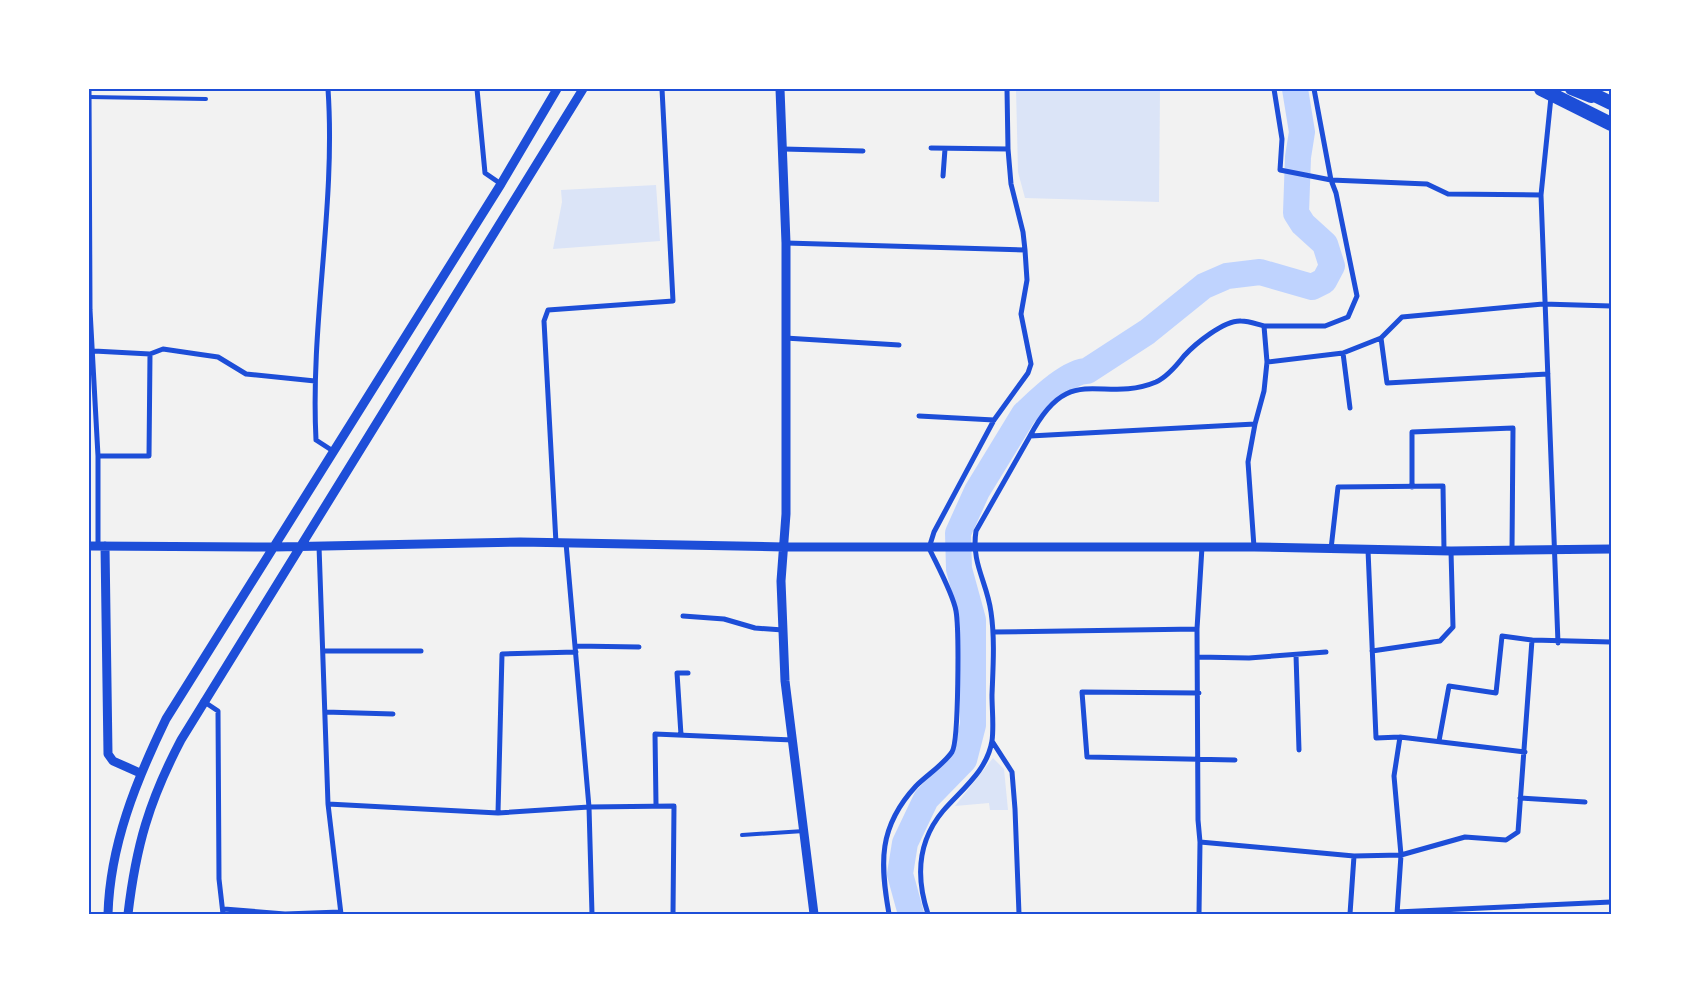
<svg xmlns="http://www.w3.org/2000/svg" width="1700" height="1003" viewBox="0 0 1700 1003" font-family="'IBM Plex Sans',sans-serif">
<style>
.green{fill:#dbe4f7}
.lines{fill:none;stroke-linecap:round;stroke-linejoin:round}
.river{stroke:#bfd3fe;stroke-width:26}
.service{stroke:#1d4ed8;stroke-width:4}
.minor{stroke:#1d4ed8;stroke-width:5}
.tertiary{stroke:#1d4ed8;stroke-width:9}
.trunk{stroke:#1d4ed8;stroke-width:12}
.motorway{stroke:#1d4ed8;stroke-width:14}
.neatline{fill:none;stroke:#1d4ed8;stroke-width:2}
</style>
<rect width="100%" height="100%" fill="#f2f2f2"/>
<path class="green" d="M 1016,89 L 1160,89 L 1159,202 L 1025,198 L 1018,172 Z
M 656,185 L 660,241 L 553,249 L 562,202 L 561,190 Z
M 993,758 L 1004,769 L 1008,810 L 990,810 L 989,803 L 955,806 Z"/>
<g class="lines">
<path class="river" d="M 911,914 L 900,874 L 905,843 L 926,799 L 964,760 L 973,725 L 973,620 L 959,569 L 958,533 L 977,491 L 1024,414 C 1038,401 1068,371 1087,371 L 1147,332 L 1204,286 L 1227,276 L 1260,272 L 1312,287 L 1324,281 L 1332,266 L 1325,244 L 1303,224 L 1296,213 L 1298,157 L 1302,132 L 1295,89"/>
<path class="service" d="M 89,97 L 206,99
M 742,835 L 804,831"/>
<path class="minor" d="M 89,89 L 90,310 L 98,456 L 98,546
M 328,89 C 336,206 310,323 316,440 L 333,451
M 477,89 L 485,173 L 501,184
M 1274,89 L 1282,139 L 1280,170 L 1331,180 L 1427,184 L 1448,194 L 1541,195
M 1551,97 L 1541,195 L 1558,643
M 931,148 L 1008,149
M 783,149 L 863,151
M 943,176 L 945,149
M 786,243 L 1025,250
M 785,338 L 899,345
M 1381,338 L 1387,383 L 1548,374
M 94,351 L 150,354
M 1343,353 L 1350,408
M 1267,362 L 1264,326 L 1325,326 L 1348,317 L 1357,296 L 1336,193 L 1331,180 L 1314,89
M 919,416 L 994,420
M 1030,436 C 1070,359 1101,405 1156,382 C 1167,377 1177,365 1184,356 C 1195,344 1224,320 1241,321 C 1249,321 1256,324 1264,326
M 98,456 L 149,456 L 150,354 L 163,349 L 197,354 L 218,357 L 246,374 L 315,381
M 1412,487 L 1412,432 L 1513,428 L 1512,550
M 556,543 L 544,321 L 548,310 L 673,301 L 662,89
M 566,543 L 589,807 L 592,914
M 319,546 L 328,804 L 341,914
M 1254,547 L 1248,462 L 1255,424
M 1331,549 L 1338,487 L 1443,486 L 1444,550
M 1368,550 L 1376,738 L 1400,737 L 1394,776 L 1401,855 L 1397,914
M 683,616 L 724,619 L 755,628 L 783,630
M 993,632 L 1197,629
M 575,646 L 639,647
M 323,651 L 421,651
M 1372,651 L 1440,641 L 1453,627 L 1451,551
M 1296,655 L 1299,750
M 1198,657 L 1249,658 L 1326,652
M 1199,693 L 1082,692 L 1087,757 L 1235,760
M 203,701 L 218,711 L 219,879 L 223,914
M 325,712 L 393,714
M 681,735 L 677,673 L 688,673
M 1400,737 L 1525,752
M 992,741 L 1012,772 L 1015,809 L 1019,914
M 1439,741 L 1449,686 L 1496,693 L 1502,636 L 1532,640
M 1520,798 L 1585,802
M 328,804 L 498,813 L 589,807 L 674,806 L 673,914
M 656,804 L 655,734 L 793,740
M 498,813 L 502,654 L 576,652
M 1200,842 L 1354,856 L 1401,855 L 1465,837 L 1506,840 L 1518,832 L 1532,640 L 1611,642
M 224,909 L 285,914 L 340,912
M 1397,912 L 1611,902
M 889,914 C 880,863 878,827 916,786 C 927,775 943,765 952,752 C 959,741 959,628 956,611 C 953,594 937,565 929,548 L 934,532 L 994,420 L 1028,373 L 1031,364 L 1021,314 L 1027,280 L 1025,250 L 1023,232 L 1011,184 L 1008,149 L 1007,89
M 928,914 C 916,878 917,842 943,811 C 962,789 987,771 992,741 C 994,726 992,710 992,695 C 993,668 995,639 991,612 C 987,582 971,563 976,531 L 1030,436 L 1255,424 L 1264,391 L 1267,362 L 1343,353 L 1381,338 L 1402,317 L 1543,304 L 1611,306
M 1199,914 L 1200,842 L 1198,820 L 1197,629 L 1202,547
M 1350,914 L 1354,856"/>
<path class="tertiary" d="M 780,89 L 786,243 L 786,514 L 781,581 L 785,681 L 814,914
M 89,546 L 275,547 L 520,542 L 784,547 L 1254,547 L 1451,551 L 1611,549
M 105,546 L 108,754 L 113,761 L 140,773
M 108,914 C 110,845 136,781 166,719 L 501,184 L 557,89
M 128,914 C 136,846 149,801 181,740 L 583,89"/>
<path class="trunk" d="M 1571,89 L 1591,97"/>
<path class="motorway" d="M 1541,89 L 1611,124
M 1582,89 L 1611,103"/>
</g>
<rect width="1700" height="1003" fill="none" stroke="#ffffff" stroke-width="180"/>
<rect x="90" y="90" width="1520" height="823" class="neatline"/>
</svg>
